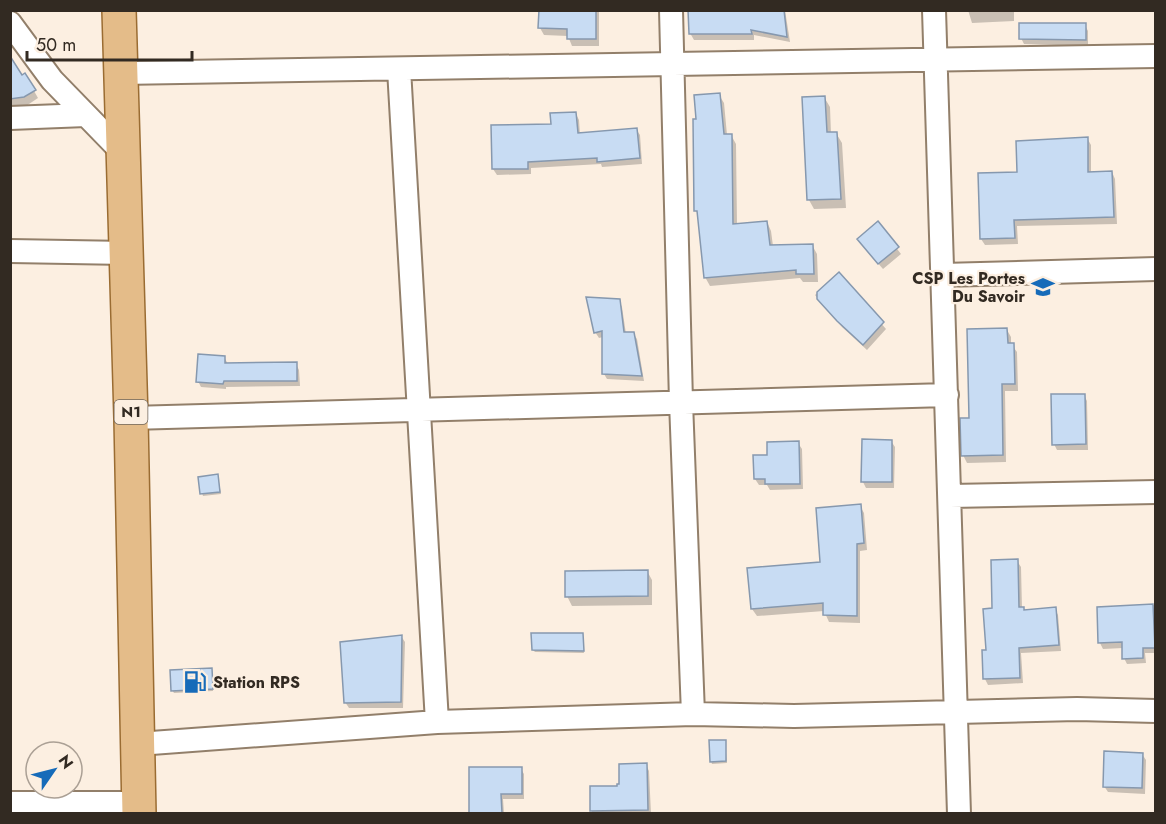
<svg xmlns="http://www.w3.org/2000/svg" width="1166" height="824" viewBox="0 0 1166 824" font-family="Jost,sans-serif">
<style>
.shadow{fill:#0003}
.building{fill:#c8dcf3;stroke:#8698ae;stroke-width:1.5}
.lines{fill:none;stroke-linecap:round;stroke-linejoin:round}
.street-casing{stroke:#927f6a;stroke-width:26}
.primary-casing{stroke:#9a6c32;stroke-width:36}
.street{stroke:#fff;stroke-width:22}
.primary{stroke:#e4bc89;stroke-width:33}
.labels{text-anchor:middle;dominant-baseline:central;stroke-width:4.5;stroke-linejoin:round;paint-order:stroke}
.shield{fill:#fcefe1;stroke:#6f655b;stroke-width:1.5}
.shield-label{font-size:15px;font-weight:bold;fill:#322a22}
.poi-label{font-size:16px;font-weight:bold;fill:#322a22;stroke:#fcefe1;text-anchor:end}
</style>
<rect width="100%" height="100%" fill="#fcefe1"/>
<path class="shadow" d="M 540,10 L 599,10 L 599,46 L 572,46 L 568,36 L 544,35 L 540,28 Z
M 689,10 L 785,10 L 790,42 L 754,35 L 754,40 L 694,40 L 690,33 Z
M 968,10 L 1014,10 L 1014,21 L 972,23 Z
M 1085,25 L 1088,31 L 1088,46 L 1024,44 L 1021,38 Z
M 10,67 L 21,77 L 25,75 L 38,98 L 26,106 L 10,108 Z
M 719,95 L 724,103 L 727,135 L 731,135 L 736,144 L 737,225 L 767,222 L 771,231 L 773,246 L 812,245 L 817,254 L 818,282 L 803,282 L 800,278 L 710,286 L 705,277 L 699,217 L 696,210 Z
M 824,97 L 830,107 L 831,134 L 836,133 L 842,143 L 846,208 L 814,209 L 809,200 Z
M 576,114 L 579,120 L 580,135 L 636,129 L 640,135 L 642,164 L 602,167 L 601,164 L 531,168 L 531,174 L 497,175 L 493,169 L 552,125 Z
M 1087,138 L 1091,145 L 1091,173 L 1112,172 L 1115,179 L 1117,224 L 1017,226 L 1018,244 L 985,245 L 981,239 Z
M 878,224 L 901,254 L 883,269 L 862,245 Z
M 838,274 L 886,329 L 867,350 L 842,327 L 815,295 Z
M 619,301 L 622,307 L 626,334 L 633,333 L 637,339 L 644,381 L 607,379 L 604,374 L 603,337 L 599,338 L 595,332 Z
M 1007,330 L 1011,337 L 1011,344 L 1017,352 L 1018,391 L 1005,391 L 1006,462 L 967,463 L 963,455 L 970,420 Z
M 224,357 L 228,364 L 296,364 L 299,370 L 300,386 L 226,387 L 226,389 L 201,387 L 198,381 Z
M 1084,395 L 1087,401 L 1088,450 L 1057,450 L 1054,444 Z
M 891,441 L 895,447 L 894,488 L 866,488 L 863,482 Z
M 798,443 L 802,449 L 803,489 L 770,490 L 767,485 L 759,485 L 755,479 L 755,457 L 769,456 Z
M 218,476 L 221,494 L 203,496 L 202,493 Z
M 860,506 L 864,513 L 867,550 L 860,551 L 860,623 L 829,622 L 824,611 L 757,616 L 752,609 L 822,564 Z
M 1017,561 L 1021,567 L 1022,609 L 1025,611 L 1055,609 L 1058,615 L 1061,651 L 1021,653 L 1023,683 L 988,685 L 985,679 L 994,610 Z
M 647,571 L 652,580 L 652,605 L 572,606 L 567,596 Z
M 1156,605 L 1156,653 L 1145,653 L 1146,663 L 1127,664 L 1124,658 L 1123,648 L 1103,649 L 1100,643 L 1098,608 Z
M 582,634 L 584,653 L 535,652 L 533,650 Z
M 401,636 L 405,642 L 403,708 L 349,708 L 345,702 Z
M 211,669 L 213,691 L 174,693 L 172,690 Z
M 725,742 L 727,763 L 712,764 L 711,761 Z
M 1142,754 L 1146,760 L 1145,794 L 1108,792 L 1104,786 Z
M 646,765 L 649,771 L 651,814 L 592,814 L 591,788 L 618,787 Z
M 471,768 L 521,769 L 524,774 L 524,799 L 503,799 L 504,814 L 471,814 Z"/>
<path class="building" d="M 539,10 L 596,10 L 596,39 L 567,39 L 567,29 L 538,28 Z
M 688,10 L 784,10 L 787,37 L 751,30 L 752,34 L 689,34 Z
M 1019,23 L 1086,23 L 1086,40 L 1019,39 Z
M 10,56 L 22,75 L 25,73 L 36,90 L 24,97 L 10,99 Z
M 720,93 L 724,134 L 732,134 L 733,224 L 767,221 L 770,245 L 813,244 L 814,274 L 796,274 L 796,270 L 704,278 L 697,211 L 694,211 L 693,119 L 696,119 L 694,95 Z
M 825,96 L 827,132 L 837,132 L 841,199 L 807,200 L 802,97 Z
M 576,112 L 578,133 L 637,128 L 640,158 L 597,162 L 597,158 L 528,162 L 528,169 L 492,169 L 491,125 L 551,124 L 550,113 Z
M 1088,137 L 1088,172 L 1112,171 L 1114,217 L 1014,220 L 1015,238 L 980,239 L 978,173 L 1017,172 L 1016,141 Z
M 878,221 L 899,247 L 878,264 L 857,239 Z
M 839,272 L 884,322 L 863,345 L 837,321 L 817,299 L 817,292 Z
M 586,297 L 620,299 L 624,332 L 634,332 L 642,376 L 602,374 L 602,331 L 594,333 Z
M 1007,328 L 1008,343 L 1014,343 L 1015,384 L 1002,384 L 1003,455 L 961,456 L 960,418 L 969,418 L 967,329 Z
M 198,354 L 225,356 L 225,363 L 297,362 L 297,381 L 224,381 L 223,384 L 196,382 Z
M 1051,394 L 1085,394 L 1086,444 L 1052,445 Z
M 862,439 L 892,440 L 892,482 L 861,482 Z
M 799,441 L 800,484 L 765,484 L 765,479 L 754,479 L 753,455 L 767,455 L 767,442 Z
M 218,474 L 220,492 L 200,494 L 198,477 Z
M 861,504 L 864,543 L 857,544 L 857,616 L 823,615 L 823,603 L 751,609 L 747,568 L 820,562 L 816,508 Z
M 1018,559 L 1019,607 L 1024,607 L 1024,610 L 1056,607 L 1059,645 L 1019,648 L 1020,678 L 983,679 L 982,650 L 986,650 L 983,609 L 992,608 L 991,560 Z
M 648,570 L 648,596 L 565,597 L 565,571 Z
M 1153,604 L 1155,648 L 1143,648 L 1143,658 L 1122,659 L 1122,642 L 1098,643 L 1097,607 Z
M 531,633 L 583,633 L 584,651 L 532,650 Z
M 402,635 L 401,702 L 344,703 L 340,642 Z
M 212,668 L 213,689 L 171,691 L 170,670 Z
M 709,740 L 726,740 L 726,761 L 710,762 Z
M 1104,751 L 1143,753 L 1142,788 L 1103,787 Z
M 647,763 L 648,810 L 590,811 L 590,786 L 617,786 L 617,784 L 619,784 L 619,764 Z
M 469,767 L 522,767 L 522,794 L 501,794 L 502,813 L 469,813 Z"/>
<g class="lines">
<g class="street-casing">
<path id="street" d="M 671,10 L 681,402 L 693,714
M 934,10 L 959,814
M 10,23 L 52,80 L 124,154
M 399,69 L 437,722
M 121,73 L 1156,56
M 10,118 L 86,115
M 10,251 L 127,253
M 943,275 L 1156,269
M 131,418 L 947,395
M 950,496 L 1156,492
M 138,744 L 437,722 L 693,714 L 794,716 L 1077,709 L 1156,711
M 10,803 L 138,803"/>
</g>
<g class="primary-casing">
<path id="primary" d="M 119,10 L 131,418 L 139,814"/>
</g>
<use href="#street" class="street"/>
<use href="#primary" class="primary"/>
</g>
<defs>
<g id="school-bare" transform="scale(1.8)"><path d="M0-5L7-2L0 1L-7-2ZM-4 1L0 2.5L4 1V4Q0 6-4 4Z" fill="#166bb9" stroke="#fcefe1" stroke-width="2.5" paint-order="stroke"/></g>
<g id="fuel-bare" transform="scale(1.8)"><path d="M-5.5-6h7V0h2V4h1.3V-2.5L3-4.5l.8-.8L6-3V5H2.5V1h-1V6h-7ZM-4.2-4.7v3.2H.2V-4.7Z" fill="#166bb9" stroke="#fcefe1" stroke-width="2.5" paint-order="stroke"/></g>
</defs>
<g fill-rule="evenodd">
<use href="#school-bare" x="1043" y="287"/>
<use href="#fuel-bare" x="195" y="682"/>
</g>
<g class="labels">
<rect class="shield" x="114.5" y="400" width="33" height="24" rx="4.5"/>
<g class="shield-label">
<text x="131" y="412">N1</text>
</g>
<g class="poi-label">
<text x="1025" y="278">CSP Les Portes<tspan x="1025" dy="18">Du Savoir</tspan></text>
<text x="213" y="682" text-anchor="start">Station RPS</text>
</g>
</g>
<rect width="1166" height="824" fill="none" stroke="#322a22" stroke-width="24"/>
<g transform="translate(54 770) rotate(55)"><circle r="28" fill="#fcefe1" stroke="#aba095" stroke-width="1.5"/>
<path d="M0-4.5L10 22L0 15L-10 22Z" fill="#166bb9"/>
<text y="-9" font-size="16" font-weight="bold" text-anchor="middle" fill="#322a22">N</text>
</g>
<path d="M27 51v9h165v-9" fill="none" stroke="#322a22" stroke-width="3"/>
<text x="36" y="51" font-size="18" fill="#322a22" stroke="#fcefe1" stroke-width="4.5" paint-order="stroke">50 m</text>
</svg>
